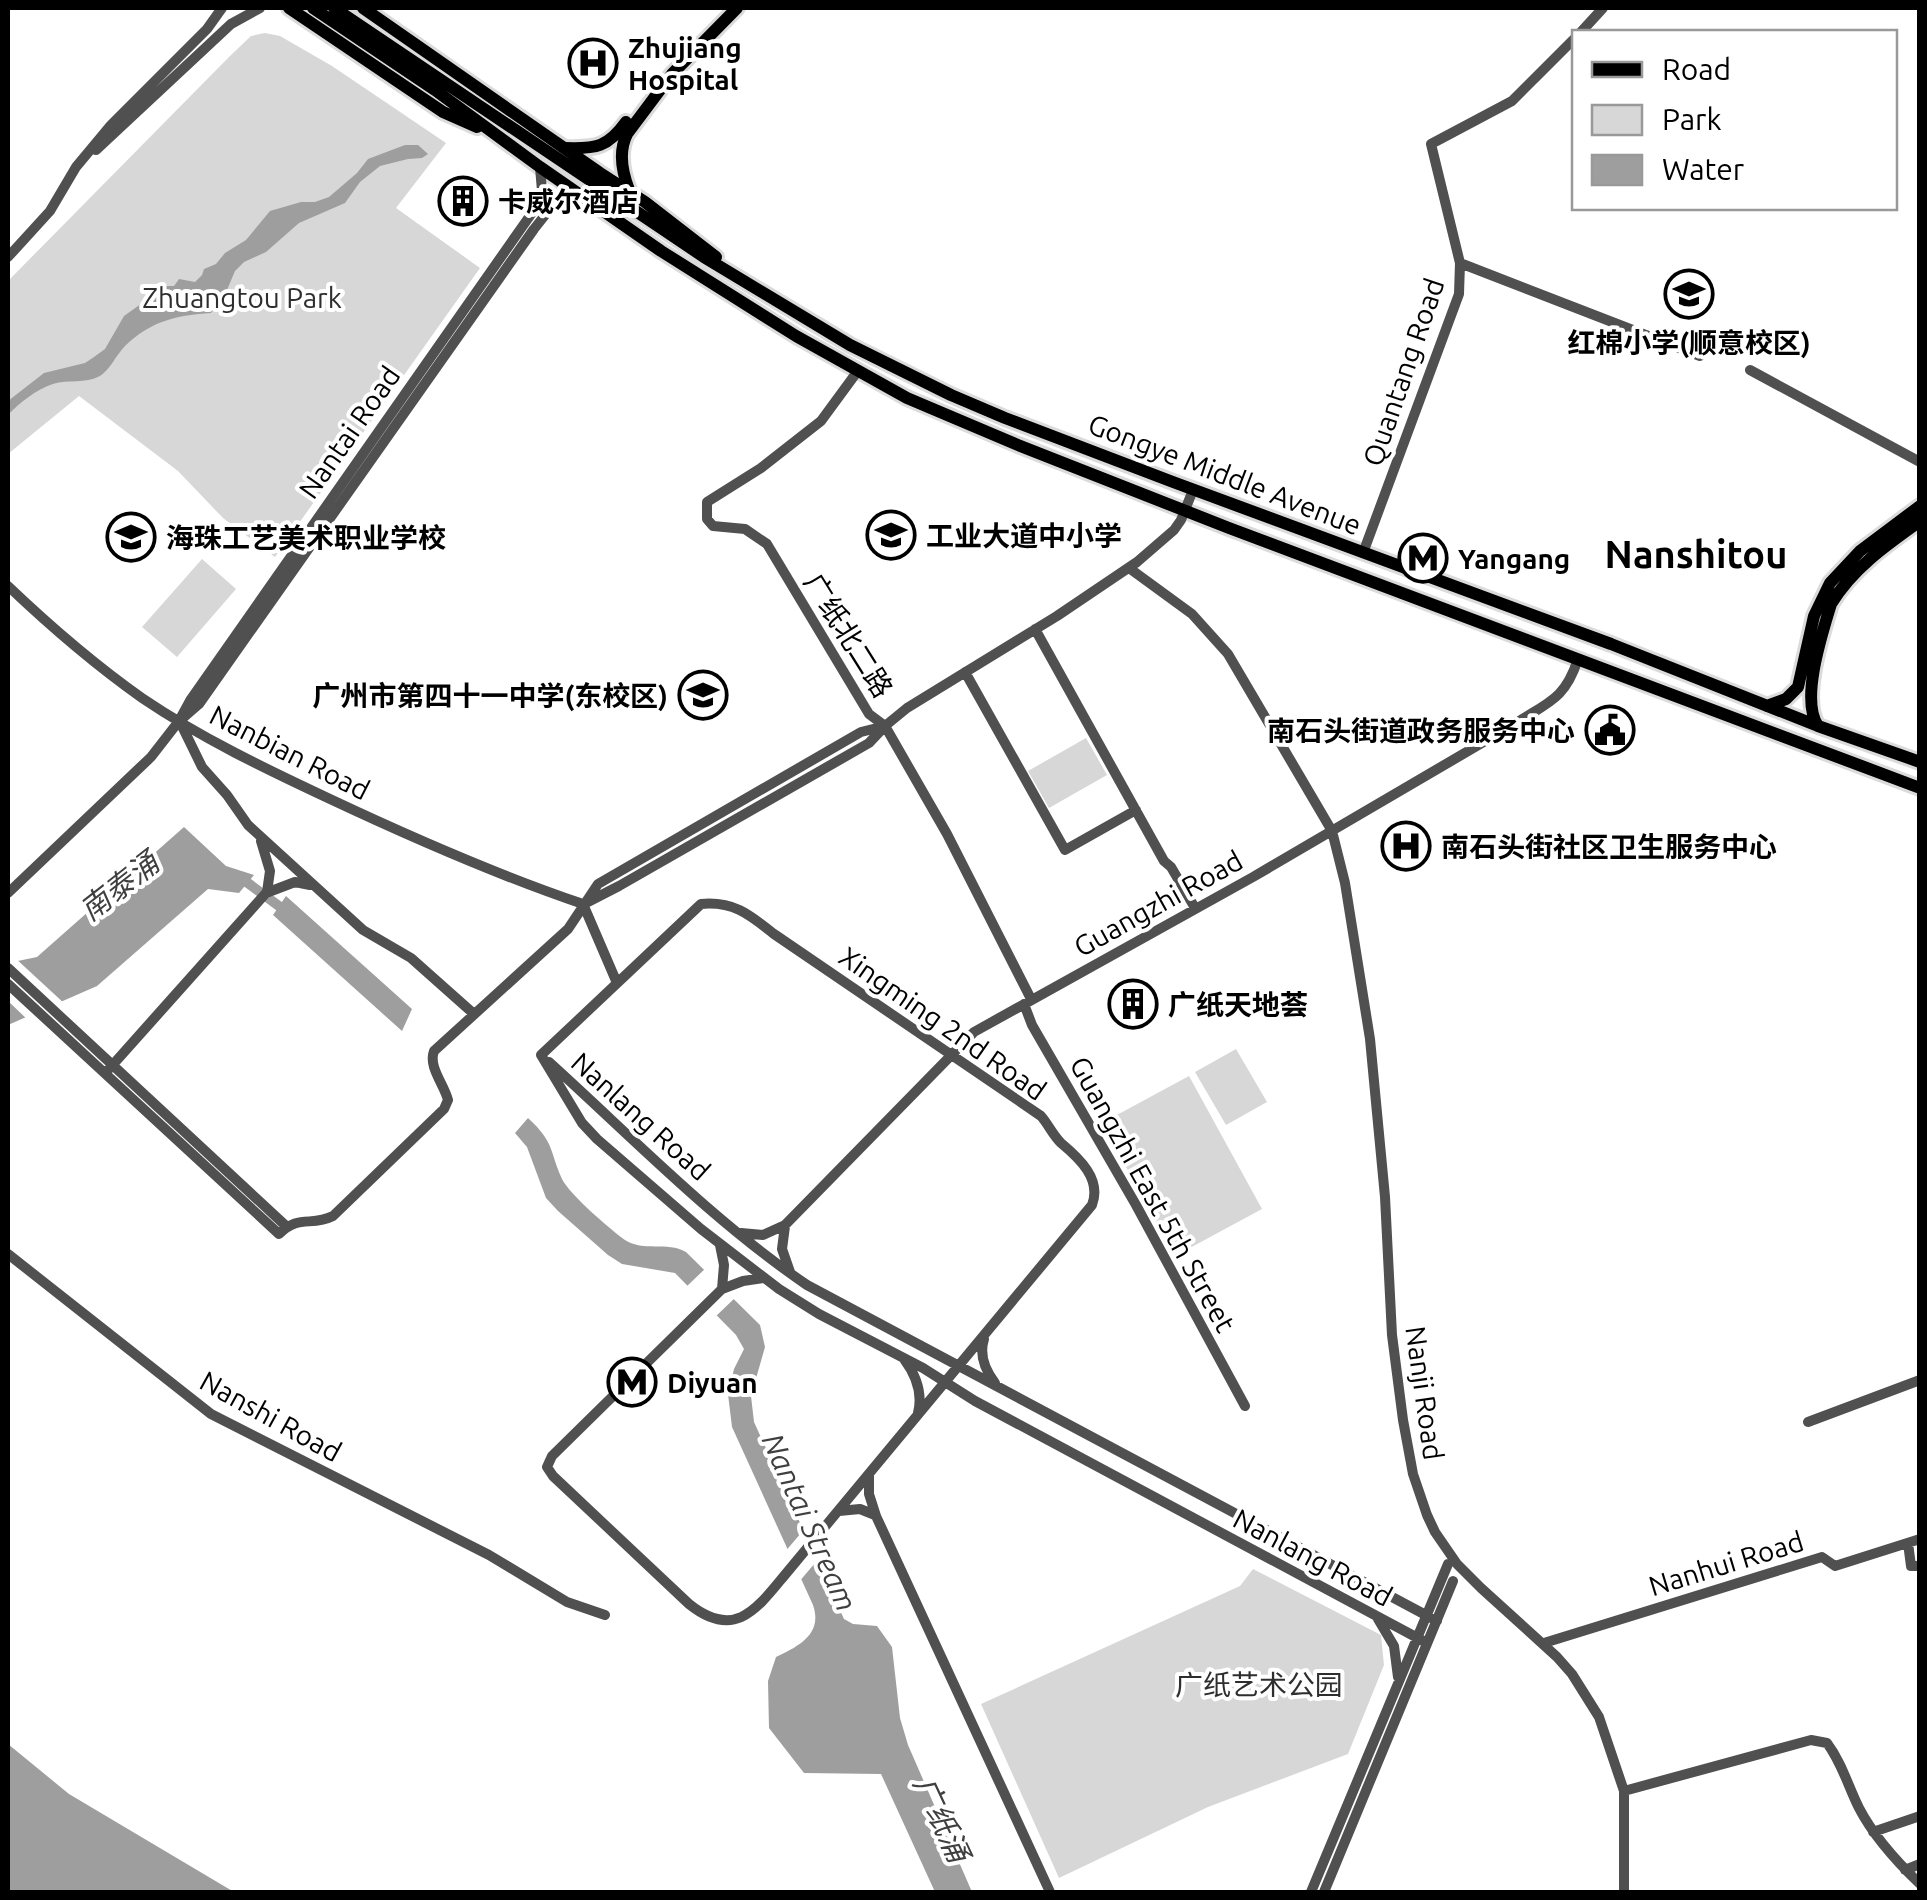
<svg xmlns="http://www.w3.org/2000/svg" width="1927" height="1900" viewBox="0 0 1927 1900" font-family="Ubuntu,'Noto Sans SC',sans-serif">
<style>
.green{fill:#d7d7d7}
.water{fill:#9e9e9e}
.pier{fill:#fff}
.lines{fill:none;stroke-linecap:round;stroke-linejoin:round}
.canal{stroke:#9e9e9e;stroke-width:10}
.major-casing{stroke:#dbdbdb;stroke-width:18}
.minor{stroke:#505050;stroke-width:10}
.major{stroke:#000;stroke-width:12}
.labels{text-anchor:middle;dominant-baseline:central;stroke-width:8;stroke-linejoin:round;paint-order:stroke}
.poi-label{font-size:28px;font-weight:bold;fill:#000;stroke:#fff;text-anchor:start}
.park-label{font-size:28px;fill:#2e2e2e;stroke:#fff}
.street-label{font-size:28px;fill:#000;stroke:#fff}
.water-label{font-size:30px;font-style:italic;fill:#3f3f3f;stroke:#fff}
.district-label{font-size:38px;font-weight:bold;fill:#000;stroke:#fff}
</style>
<rect width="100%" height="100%" fill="#fff"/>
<path class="green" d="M 265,33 L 280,36 L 332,66 L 446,143 L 396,208 L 480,268 L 275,557 L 223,518 L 178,471 L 79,396 L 8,454 L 8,281 L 230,56 L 251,36 Z
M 202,559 L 236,589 L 177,657 L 142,627 Z
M 1086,738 L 1107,775 L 1049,808 L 1028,771 Z
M 1236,1049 L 1267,1102 L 1226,1125 L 1195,1072 Z
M 1189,1076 L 1262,1209 L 1175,1256 L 1102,1123 Z
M 1253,1569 L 1381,1635 L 1384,1665 L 1348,1754 L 1208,1807 L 1059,1878 L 981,1704 L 1240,1586 Z"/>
<path class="water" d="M 405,145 L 418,145 L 428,154 L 422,158 L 408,159 L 380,166 L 360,182 L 345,203 L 299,223 L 266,252 L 244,262 L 235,271 L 224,297 L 211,313 C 177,315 151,321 125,346 C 116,355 110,370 100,376 C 85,384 68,379 53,384 C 37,389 19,403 8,415 L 8,401 L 44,373 L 85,363 L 94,357 L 105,349 L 124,316 L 166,286 L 174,286 L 179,279 L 195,282 L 202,275 L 204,269 L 216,264 L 225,253 L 246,240 L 270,211 L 301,202 L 315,202 L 329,197 L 357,173 L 368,159 Z
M 184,827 L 226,866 L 254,875 L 239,893 L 208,889 L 97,986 L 8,1025 L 8,963 L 37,957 Z
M 286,896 L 412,1009 L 402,1031 L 273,915 Z
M 528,1118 C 555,1143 549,1150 562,1179 C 570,1195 610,1229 625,1240 C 643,1252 667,1241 686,1252 L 760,1325 L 765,1347 L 751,1396 L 754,1422 L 844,1619 L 853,1624 L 877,1626 L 892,1647 L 900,1718 L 908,1745 L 972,1892 L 935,1892 L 881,1774 L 804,1773 L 769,1728 L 768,1681 L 776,1657 C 799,1646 823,1634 813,1605 L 732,1427 L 728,1394 L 734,1369 L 744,1349 L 736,1335 L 675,1273 L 622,1264 L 608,1255 L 558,1211 L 546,1198 L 527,1147 L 515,1133 Z
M 8,1744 L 69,1794 L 234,1892 L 8,1892 Z"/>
<path class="pier" d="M 14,957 L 66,1005 L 29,1021 L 8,1001 L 8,958 Z
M 708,1266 L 738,1295 L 714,1318 L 685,1288 Z
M 807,1526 L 821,1556 L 798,1583 L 784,1553 Z"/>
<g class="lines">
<path class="canal" d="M 236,877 L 241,878 L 287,912"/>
<g class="major-casing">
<path id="major" d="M 289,8 L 443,112 L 477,127
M 313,8 L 435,90 L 540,167 L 661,251 L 796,336 L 907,398 L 1018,445 L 1229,528 L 1920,788
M 334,8 L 704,257 L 850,345 L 951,395 L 1005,418 L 1173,482 L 1611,644 L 1818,726 L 1920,762
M 363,8 L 600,173 L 645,202 L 716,257
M 566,148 C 596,149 608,147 626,122
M 629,190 C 622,172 618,152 627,134 L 672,74 L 737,8
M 1767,706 L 1786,699 L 1798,687 L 1814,616 L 1830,583 L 1860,551 L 1920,506
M 1818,726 C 1800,700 1822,634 1831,604 C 1852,569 1886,545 1920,521"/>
</g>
<path class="minor" d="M 1581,32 L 1603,8
M 96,150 L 231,24 L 260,8
M 8,257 L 50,211 L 76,167 L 111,125 L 207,29 L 222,8
M 1460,263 L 1700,356
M 1750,370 L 1920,462
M 857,372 L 821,421 L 761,468 L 707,502 L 707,519 L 713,526 L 745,529 L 767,544 L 869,714 L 885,726 L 947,834 L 1031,999
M 1363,553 L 1459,294 L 1460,263 L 1431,144 L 1512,101 L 1574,39
M 1129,568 L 1192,614 L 1228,654 L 1332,831 L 1345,883 L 1370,1039 L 1385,1197 L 1392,1335 L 1403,1420 L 1413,1474 L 1427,1515 L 1435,1532 L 1457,1564 L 1481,1588 L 1557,1657 L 1572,1674 L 1599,1717 L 1624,1791 L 1624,1892
M 8,586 C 50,626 94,664 142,698 C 201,738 266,769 330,799 C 413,838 497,875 583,904
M 1035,629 L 1164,861 L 1171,867 L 1195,908
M 965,672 L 1065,850 L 1136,810
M 184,717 L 199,704 L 534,229 L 557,200 L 573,190
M 180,722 L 202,767 L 227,795 L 248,825 L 363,930 L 411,958 L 474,1014
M 261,841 L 270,871 L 267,892
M 8,893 L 151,757 L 179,721 L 191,699 L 534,210 L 542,191 L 540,167
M 583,904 L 617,983
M 584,904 L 619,886 L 869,743 L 885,726 L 907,708 L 1057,616 L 1137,562 L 1174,530 L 1181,520 L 1193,490
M 8,968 L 286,1226
M 8,984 L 279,1234 C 299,1214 311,1227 333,1216 L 444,1109 L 448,1100 C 444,1084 428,1067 434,1051 L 568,929 L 598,884 L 861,732 L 885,726
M 1024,1004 L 1032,1025 L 1136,1205 L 1245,1406
M 541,1055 L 701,904 C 734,901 750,915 774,934 L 1041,1116 C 1048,1124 1053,1135 1061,1143 C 1079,1158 1102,1179 1092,1205 L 784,1576 C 756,1610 734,1640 689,1604 L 553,1476 L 547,1467 L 552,1456 L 722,1289 L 743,1281 L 764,1278
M 541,1055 L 582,1123 L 597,1139 L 701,1229 L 779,1289 L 819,1314 L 923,1368 L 975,1401 L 1427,1643
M 549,1062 C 633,1138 713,1221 807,1285 L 1437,1621
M 109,1069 L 266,893 L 295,882 L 310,885
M 785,1226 L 782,1249 L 790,1272
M 741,1233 L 763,1235 L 785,1225 L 974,1032 L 1253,877 L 1516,723 C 1549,702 1565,699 1578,659
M 720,1245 L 724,1265 L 722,1289
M 8,1254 L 211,1414 L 489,1555 L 567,1602 L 605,1615
M 984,1339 C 979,1355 985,1370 995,1383
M 904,1359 C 916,1375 923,1393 918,1413
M 1808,1422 L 1920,1380
M 869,1474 L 869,1494 L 876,1516 L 1050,1892
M 839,1511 L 860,1509 L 875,1515
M 1908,1543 L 1911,1566 L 1920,1566
M 1378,1619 L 1394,1646 L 1398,1677
M 1544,1643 L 1822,1557 L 1835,1566 L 1920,1539
M 1624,1791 L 1811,1740 L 1827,1743 C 1842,1763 1848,1786 1859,1808 C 1874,1837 1896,1861 1920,1884
M 1873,1832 L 1920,1816
M 1905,1870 L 1920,1864
M 1311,1892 L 1448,1564
M 1324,1892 L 1453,1581"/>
<use href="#major" class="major"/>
</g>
<defs>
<g id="hospital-ring" transform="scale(2.5)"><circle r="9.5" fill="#fff" stroke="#000" stroke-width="1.5"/><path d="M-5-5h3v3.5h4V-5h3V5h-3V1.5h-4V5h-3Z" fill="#000"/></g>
<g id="building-ring" transform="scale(2.5)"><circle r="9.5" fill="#fff" stroke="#000" stroke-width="1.5"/><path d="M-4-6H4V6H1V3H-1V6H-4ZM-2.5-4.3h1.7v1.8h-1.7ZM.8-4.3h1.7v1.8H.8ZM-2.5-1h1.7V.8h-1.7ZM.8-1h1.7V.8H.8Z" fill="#000"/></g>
<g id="school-ring" transform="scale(2.5)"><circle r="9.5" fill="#fff" stroke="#000" stroke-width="1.5"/><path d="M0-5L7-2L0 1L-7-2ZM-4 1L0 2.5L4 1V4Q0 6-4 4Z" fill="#000"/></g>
<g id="metro-ring" transform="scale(2.5)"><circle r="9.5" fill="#fff" stroke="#000" stroke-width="1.5"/><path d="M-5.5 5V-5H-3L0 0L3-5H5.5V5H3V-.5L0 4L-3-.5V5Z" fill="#000"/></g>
<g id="civic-ring" transform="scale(2.5)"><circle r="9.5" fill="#fff" stroke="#000" stroke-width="1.5"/><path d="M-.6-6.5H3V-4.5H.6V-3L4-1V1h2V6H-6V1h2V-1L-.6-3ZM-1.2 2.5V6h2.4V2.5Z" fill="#000"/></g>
</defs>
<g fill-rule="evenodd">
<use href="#hospital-ring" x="593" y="63"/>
<use href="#building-ring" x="463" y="201"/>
<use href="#school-ring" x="1689" y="294"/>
<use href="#school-ring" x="891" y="535"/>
<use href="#school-ring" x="131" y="537"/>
<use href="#metro-ring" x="1423" y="558"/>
<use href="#school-ring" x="703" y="695"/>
<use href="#civic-ring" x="1610" y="730"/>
<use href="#hospital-ring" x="1406" y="846"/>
<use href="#building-ring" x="1133" y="1004"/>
<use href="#metro-ring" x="632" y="1382"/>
</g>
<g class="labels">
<g class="poi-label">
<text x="628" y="47">Zhujiang<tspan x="628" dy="32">Hospital</tspan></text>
<text x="498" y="201">卡威尔酒店</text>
<text x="1689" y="342" text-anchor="middle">红棉小学(顺意校区)</text>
<text x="926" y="535">工业大道中小学</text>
<text x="166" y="537">海珠工艺美术职业学校</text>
<text x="1458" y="558">Yangang</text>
<text x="668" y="695" text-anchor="end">广州市第四十一中学(东校区)</text>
<text x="1575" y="730" text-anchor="end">南石头街道政务服务中心</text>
<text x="1441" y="846">南石头街社区卫生服务中心</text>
<text x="1168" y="1004">广纸天地荟</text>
<text x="667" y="1382">Diyuan</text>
</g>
<g class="park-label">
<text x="242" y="297">Zhuangtou Park</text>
<text x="1259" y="1684">广纸艺术公园</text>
</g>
<g class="street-label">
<text transform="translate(1403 372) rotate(-71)">Quantang Road</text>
<text transform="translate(349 432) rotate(-55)">Nantai Road</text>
<text transform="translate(1225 474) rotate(21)">Gongye Middle Avenue</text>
<text transform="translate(849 635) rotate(58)">广纸北二路</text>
<text transform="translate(290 752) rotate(27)">Nanbian Road</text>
<text transform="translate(1158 903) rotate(-29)">Guangzhi Road</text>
<text transform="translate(943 1023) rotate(35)">Xingming 2nd Road</text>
<text transform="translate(641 1116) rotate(42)">Nanlang Road</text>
<text transform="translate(1153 1194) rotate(61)">Guangzhi East 5th Street</text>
<text transform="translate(1425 1393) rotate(82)">Nanji Road</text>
<text transform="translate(271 1416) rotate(29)">Nanshi Road</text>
<text transform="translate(1313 1557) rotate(28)">Nanlang Road</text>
<text transform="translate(1726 1563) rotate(-17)">Nanhui Road</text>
</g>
<g class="water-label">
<text transform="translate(119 886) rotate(-38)">南泰涌</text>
<text transform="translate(810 1522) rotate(66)">Nantai Stream</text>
<text transform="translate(942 1819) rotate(65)">广纸涌</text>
</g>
<g class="district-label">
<text x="1696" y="554">Nanshitou</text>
</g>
</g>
<rect width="1927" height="1900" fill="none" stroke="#000000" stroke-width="20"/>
<rect x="1572" y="30" width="325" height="180" fill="#ffffff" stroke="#999999" stroke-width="2.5"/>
<rect x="1592" y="62" width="50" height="15" fill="#000000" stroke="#999999" stroke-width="2.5"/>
<text x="1662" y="80" font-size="30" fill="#000000">Road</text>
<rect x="1592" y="105" width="50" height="30" fill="#d7d7d7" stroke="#999999" stroke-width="2.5"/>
<text x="1662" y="130" font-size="30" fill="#000000">Park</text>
<rect x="1592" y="155" width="50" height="30" fill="#9e9e9e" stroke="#999999" stroke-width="2.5"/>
<text x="1662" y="180" font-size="30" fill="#000000">Water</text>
</svg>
